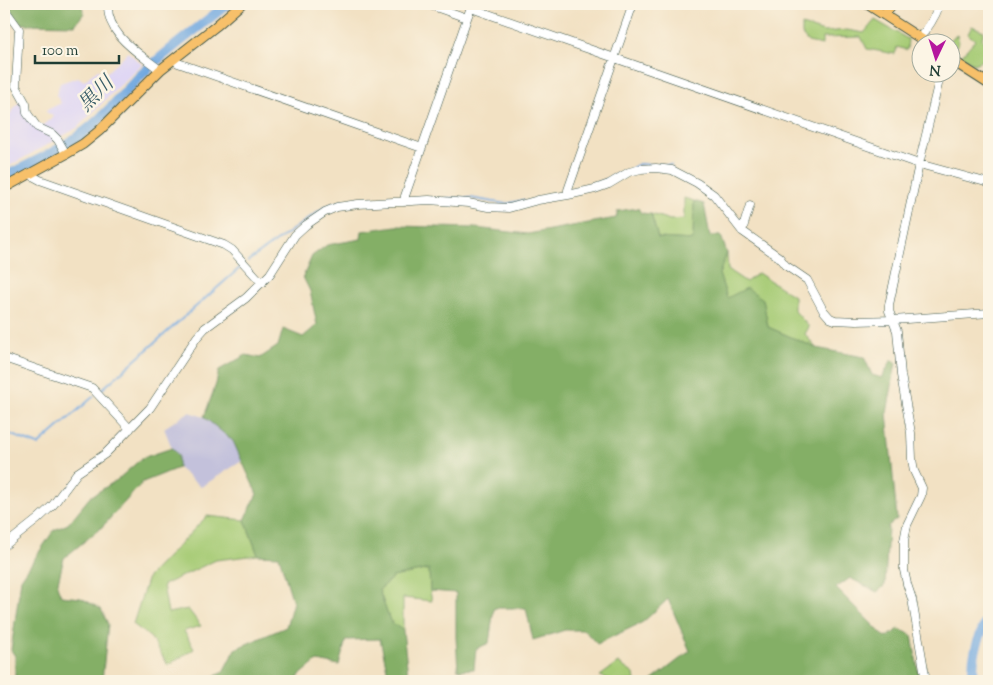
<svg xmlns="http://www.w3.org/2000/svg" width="993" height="685" viewBox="0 0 993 685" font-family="'Sorts Mill Goudy','Noto Serif JP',serif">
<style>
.built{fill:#ded5f5}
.industrial{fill:#c3c1db}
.green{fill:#a6cb75;stroke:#628454}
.forest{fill:#84af66;stroke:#52764d}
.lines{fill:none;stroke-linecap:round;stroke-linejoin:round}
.stream{stroke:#72a9e0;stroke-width:2}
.river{stroke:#72a9e0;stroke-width:10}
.minor-casing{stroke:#3f5649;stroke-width:9}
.major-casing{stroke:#3f5649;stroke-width:11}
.minor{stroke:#fff;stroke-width:8}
.major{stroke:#f7c06b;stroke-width:9}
.labels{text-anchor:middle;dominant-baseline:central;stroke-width:5;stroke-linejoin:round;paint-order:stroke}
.water-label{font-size:20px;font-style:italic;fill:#385d68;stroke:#fcf5e5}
</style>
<rect width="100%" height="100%" fill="#fcf5e5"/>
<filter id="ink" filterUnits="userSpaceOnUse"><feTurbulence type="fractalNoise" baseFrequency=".02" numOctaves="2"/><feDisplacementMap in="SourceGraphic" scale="10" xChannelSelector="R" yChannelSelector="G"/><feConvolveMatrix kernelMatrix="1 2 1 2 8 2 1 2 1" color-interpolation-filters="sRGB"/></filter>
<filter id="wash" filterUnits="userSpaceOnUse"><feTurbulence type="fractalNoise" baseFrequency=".0096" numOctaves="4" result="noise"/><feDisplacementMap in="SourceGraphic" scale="20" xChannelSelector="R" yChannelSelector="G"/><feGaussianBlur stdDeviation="1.12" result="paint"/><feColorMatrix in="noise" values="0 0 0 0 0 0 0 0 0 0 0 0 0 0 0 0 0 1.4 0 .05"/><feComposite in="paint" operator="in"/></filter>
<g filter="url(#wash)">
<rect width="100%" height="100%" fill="#f2e1c3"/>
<path class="built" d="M 128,52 L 142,64 L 77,128 L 4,169 L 4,123 L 21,99 L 37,129 L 54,117 L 45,111 L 61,103 L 56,95 L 60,83 L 78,77 L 84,81 L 98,69 L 104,75 Z"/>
<path class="industrial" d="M 189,412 L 204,417 L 233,441 L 242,461 L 201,487 L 178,468 L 178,455 L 172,448 L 164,428 Z"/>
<path class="green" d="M 875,20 L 908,39 L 907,50 L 897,47 L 895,54 L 867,49 L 861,37 L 822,38 L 822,45 L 808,42 L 802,35 L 802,25 L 824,32 L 847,30 L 864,33 Z
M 972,26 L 984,31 L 982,39 L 989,45 L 985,59 L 974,64 L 961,56 L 975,40 L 968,34 Z
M 957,35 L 959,42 L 953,51 L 951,49 L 950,42 L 946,42 Z
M 684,198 L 694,201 L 693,240 L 658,238 L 651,214 L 670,220 L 684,219 Z
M 727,253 L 728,270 L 746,282 L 758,273 L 794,296 L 794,310 L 809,327 L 805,334 L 816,348 L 768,327 L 763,300 L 727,298 L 719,274 Z
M 207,516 L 245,520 L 258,555 L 216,560 L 163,585 L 168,613 L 188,609 L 201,626 L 184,631 L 194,649 L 168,665 L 151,638 L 133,624 L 148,577 Z
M 429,569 L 430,591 L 432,601 L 403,598 L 403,631 L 390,621 L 379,590 L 393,577 Z
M 618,663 L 634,674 L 635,681 L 614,681 L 600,676 Z"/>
<path class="forest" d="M 5,4 L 81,4 L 84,13 L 75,25 L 22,24 L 14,18 Z
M 694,201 L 704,204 L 710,236 L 721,236 L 727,253 L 719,274 L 727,298 L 747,288 L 763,299 L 768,327 L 816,348 L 864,357 L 872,375 L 882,378 L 892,359 L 896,363 L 887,413 L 897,519 L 888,526 L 885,585 L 877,592 L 850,578 L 836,588 L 886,638 L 899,629 L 912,635 L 920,681 L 651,681 L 690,651 L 668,599 L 643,622 L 597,644 L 584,630 L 565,630 L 533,640 L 526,608 L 494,608 L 489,643 L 476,649 L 474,669 L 458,670 L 456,637 L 456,593 L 430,591 L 429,569 L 393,577 L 379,590 L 390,621 L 403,631 L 408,675 L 402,681 L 394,681 L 389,678 L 380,639 L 346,640 L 339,665 L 317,661 L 299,676 L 297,681 L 206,681 L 223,672 L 235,649 L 286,627 L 293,602 L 279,556 L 258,555 L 245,520 L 257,494 L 233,441 L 204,417 L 216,384 L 219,370 L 246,355 L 260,358 L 278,346 L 283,329 L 303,337 L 317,325 L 310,291 L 303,277 L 312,256 L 327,245 L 361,239 L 362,231 L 396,226 L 475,228 L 528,234 L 616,218 L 618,211 L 638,208 L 641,213 L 651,214 L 658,238 L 693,240 Z
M 172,448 L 178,455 L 178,468 L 143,482 L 102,527 L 64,558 L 57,586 L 61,596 L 81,598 L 101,609 L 108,624 L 102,681 L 15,681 L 15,656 L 11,650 L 21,579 L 54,530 L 68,524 L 90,497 L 117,480 L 142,458 Z"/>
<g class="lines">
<path class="stream" d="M 658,165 L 671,165
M 632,168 L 639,164 L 653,165
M 581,188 L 604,181 L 618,174
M 447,198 L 470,198 L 506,204 L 524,200
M 248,261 L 325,207 L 343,201 L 354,201
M 100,391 L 242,266
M 4,432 L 38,445 L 94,396"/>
<path class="river" d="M 4,177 C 31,163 60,151 84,132 C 106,116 122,94 141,75 C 168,49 199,28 227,4
M 974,681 C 970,657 979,637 989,615"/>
</g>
</g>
<g filter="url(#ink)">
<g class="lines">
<g class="minor-casing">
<path id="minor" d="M 108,4 C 106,35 139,53 160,70
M 427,4 L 467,18
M 4,8 L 19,29 L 16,86 L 26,104 L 27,113 L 37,127 L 52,134 L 58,140 L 66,154
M 471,8 L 919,164 L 989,183
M 919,38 C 929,28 935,17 940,4
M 175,59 L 178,63 L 422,148
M 29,174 L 40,180 L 224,245 L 232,250 L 262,283
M 568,195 L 568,190 L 633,4
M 404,202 L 405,196 L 472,4
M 742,231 L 750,205
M 4,358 L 92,388 L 130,429
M 4,546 L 38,519 L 53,505 L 77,473 L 105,454 L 150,408 L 197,337 L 205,328 L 246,298 L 270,274 L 295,235 L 306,225 L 325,212 L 337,207 L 358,204 L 429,200 L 468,203 L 488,207 L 509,208 L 538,200 L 568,195 L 595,189 L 609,184 L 629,172 L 641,169 L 656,168 L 672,170 L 697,183 L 714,195 L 742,231 L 779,257 L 785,265 L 807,280 L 823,310 L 830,318 L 835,320 L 856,321 L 893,320 L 989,313
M 926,681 L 912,599 L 907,584 L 904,570 L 904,541 L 907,525 L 921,496 L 922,488 L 914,471 L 912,459 L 911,433 L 901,375 L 897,331 L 889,311 L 889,305 L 919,164 L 941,72"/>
</g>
<g class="major-casing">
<path id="major" d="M 867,4 L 926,42
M 884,15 L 893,4
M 950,59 L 989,84
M 4,188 L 66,154 L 83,144 L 99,131 L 160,70 L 216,26 L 241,4"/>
</g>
<use href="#minor" class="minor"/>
<use href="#major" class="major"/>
</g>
</g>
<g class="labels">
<g class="water-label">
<text transform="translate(97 95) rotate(-45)">黒川</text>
</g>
</g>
<rect width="993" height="685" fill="none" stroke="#fcf5e5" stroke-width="20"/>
<g transform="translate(936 58) rotate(184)"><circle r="24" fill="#fcf5e5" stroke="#a4ab9e"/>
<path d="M0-4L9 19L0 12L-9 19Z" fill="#b5179e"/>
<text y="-8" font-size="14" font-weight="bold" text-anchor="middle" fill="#1f3d34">N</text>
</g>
<path d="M35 55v8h84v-8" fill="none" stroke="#1f3d34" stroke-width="2.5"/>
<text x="42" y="55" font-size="15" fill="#1f3d34" stroke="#fcf5e5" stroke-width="4" paint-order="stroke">100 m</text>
</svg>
